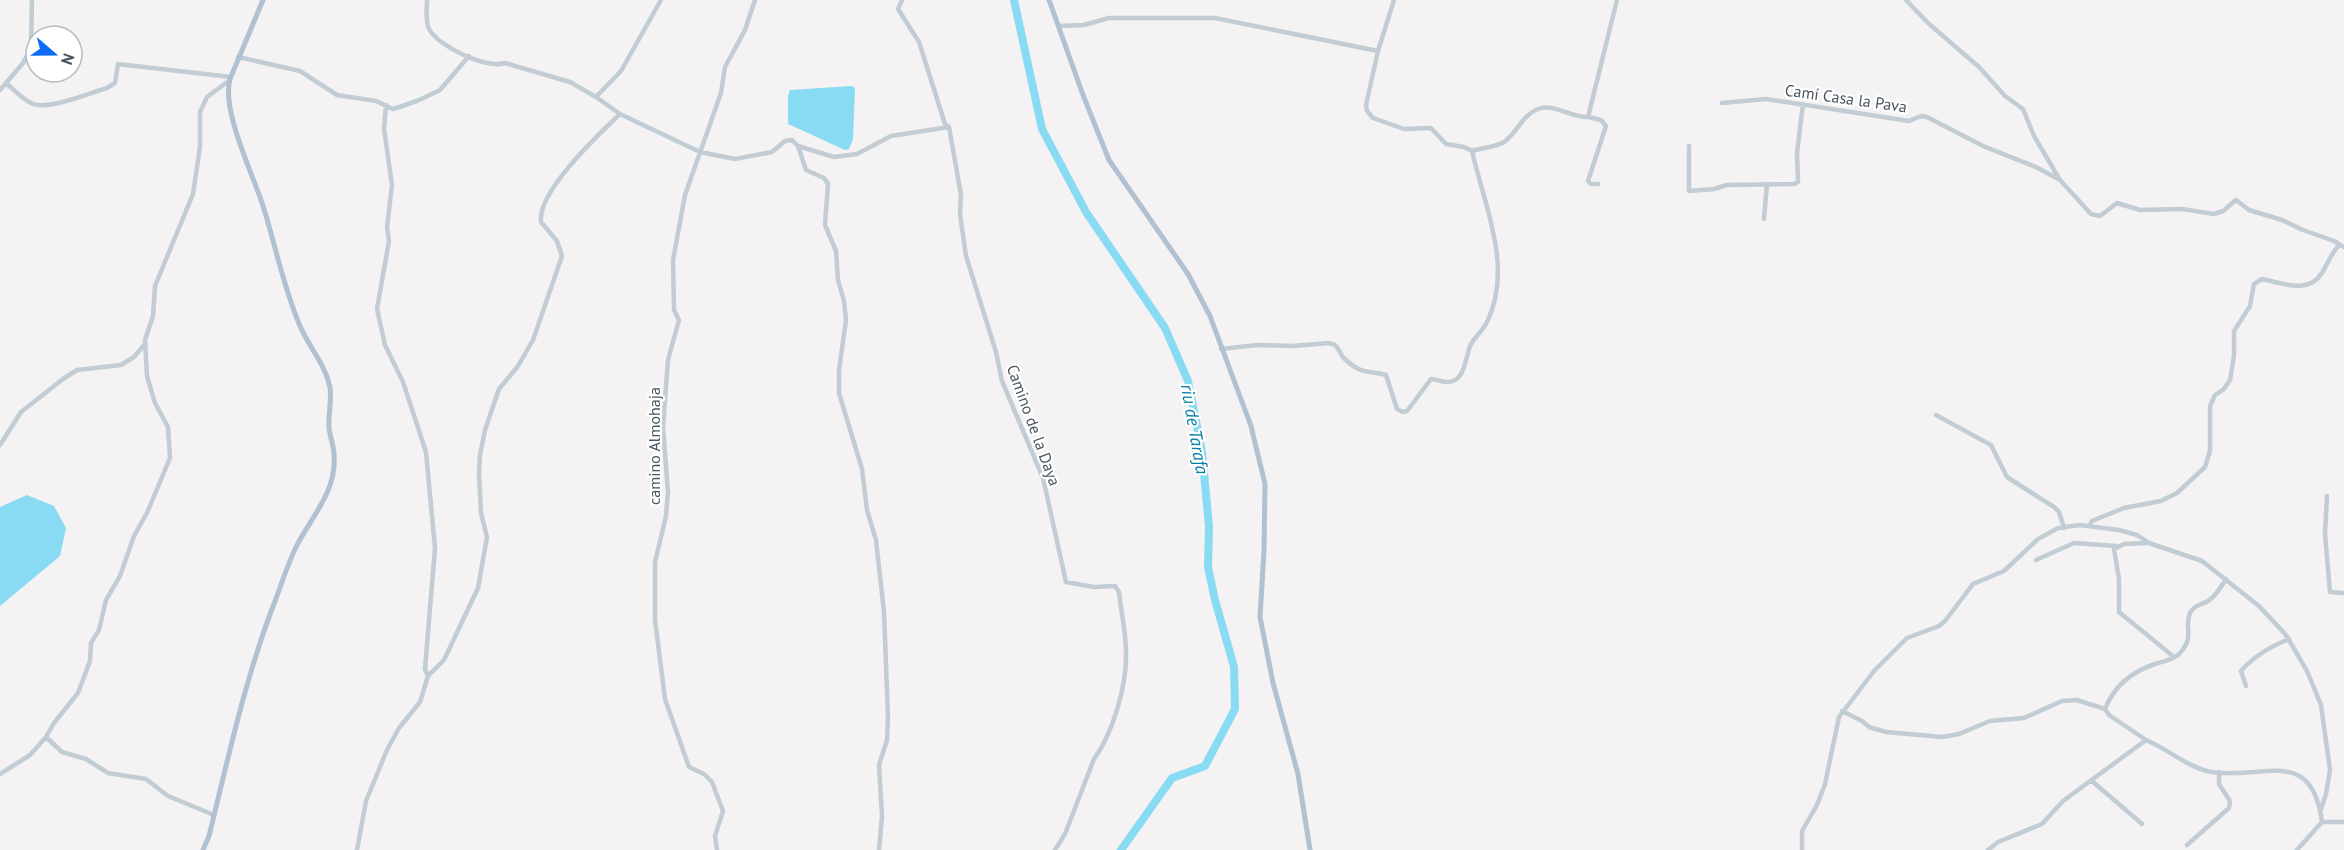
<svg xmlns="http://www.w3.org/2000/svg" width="2344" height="850" viewBox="0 0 2344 850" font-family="'PT Sans',sans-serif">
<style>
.water{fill:#89dbf4}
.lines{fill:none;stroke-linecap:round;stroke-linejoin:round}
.river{stroke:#89dbf4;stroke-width:8}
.minor{stroke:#c2ccd4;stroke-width:4.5}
.major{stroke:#b0c1d2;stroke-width:5}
.labels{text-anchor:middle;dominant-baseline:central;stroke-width:4.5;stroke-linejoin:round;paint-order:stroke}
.street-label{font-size:16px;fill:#485561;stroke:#fff}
.water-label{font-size:18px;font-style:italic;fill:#037da2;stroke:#fff}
</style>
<rect width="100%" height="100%" fill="#f4f2f2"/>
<path class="water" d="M 852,86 L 855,88 L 853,139 L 849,149 L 845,150 L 788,124 L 788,96 L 790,90 Z
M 27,495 L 54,506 L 66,528 L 60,556 L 0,606 L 0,507 Z"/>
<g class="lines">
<path class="river" d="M 1014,0 L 1042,129 L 1086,212 L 1165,328 L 1188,381 L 1202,452 L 1209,526 L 1208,567 L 1215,600 L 1234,667 L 1235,709 L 1205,766 L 1172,778 L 1121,850"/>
<path class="minor" d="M 32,0 L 31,48 L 23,63 L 6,83 C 14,90 23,100 33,104 C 49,110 90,93 107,88 L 115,83 L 118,64 L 231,77
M 427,0 C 427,9 425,20 429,29 C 439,47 486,69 505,63 L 570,82 L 596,97
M 902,0 L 898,9 L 919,42 L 945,124 L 949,127 L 961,195 L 960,214 L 966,256 L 996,352 L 1002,381 L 1043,478 L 1066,582 L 1094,587 L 1115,586 L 1119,592 C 1121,612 1126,632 1126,652 C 1127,685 1113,733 1094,759 L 1065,834 L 1055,850
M 1906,0 L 1928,23 L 1979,67 L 2005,96 L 2023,109 L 2034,136 L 2060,180 L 2091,214 L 2100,216 L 2117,203 L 2140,210 L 2182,209 L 2214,214 L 2223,211 L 2236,200 L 2249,210 L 2282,220 L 2303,230 L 2334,241 L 2344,247
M 1058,26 L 1084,25 L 1109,18 L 1215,18 L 1378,51
M 238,57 L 300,71 L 337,95 L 376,101 L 393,109 L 417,101 L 440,90 L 469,56
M 0,90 L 6,83
M 1722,103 L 1766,99 L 1909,121 L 1921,116 L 1927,117 L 1983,146 L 2036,167 L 2060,180
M 386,105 L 384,129 L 392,185 L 387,227 L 389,241 L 377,309 L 385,345 L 403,382 L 426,452 L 435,548 L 425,669 L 428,676
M 620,114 L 700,152 L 735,159 L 772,152 L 785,141 L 792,140 L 798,146 L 806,170 L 824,178 L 828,184 L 825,225 L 836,251 L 838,280 L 844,301 L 846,320 L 839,370 L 839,393 L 862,469 L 867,510 L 876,540 L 884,612 L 888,717 L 887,740 L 879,765 L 882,816 L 879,850
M 1588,117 L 1601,120 L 1606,126 L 1588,181 L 1591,184 L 1598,184
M 798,146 L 834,157 L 857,154 L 891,136 L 949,127
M 1689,146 L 1689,191 L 1714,189 L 1727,185 L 1794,184 L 1798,182 L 1797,153 L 1803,104
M 1472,151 C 1481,148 1496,147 1504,142 C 1517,133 1522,115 1538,109 C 1554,103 1572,118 1588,117 L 1617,0
M 1764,219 L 1767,184
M 1221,349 L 1257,345 L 1293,346 L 1329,343 L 1335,345 C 1340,349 1340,356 1346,360 C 1362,375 1368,370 1386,375 L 1397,409 L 1403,412 L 1407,411 L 1431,379 C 1437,379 1443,383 1449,382 C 1466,380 1465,356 1471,344 C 1476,336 1483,330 1487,322 C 1514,267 1484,205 1472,151 L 1464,147 L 1446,144 L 1431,128 L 1404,129 L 1373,118 L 1367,111 L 1366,105 L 1378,51 L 1394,0
M 1936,415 L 1991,445 L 2007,477 L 2054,507 L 2059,512 L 2064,528
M 0,445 L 21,412 L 63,379 L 77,370 L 121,365 L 134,357 L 145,344
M 2327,496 L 2325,534 L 2330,592 L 2344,593
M 2090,525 L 2092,521 L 2124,508 L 2161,501 L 2177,493 L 2205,467 L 2210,451 L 2210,406 L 2215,395 L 2224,389 L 2230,380 L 2234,356 L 2234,331 L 2250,306 L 2254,284 L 2262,279 C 2283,283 2308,295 2322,273 C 2328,263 2331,254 2339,245
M 2146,543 L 2124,544 L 2114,549 L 2119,579 L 2119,612 L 2174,657
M 2036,560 L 2074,543 L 2116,546
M 2246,686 L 2241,671 C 2253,657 2272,646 2289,639
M 2105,709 C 2114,686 2131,672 2155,664 C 2163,661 2174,660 2180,653 C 2195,637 2184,627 2190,613 C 2194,605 2201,605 2208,601 C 2216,596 2221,587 2226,579
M 1842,711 L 1862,721 L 1869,727 L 1886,732 L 1942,737 L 1959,734 L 1990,721 L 2024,718 L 2062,701 L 2077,700 L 2086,703 L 2105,709 L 2109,715 L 2146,740
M 0,774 L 30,755 L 46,737
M 2092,781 L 2142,824
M 214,815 L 168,796 L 146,779 L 108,773 L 86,759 L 62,752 L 46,737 L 54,723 L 78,693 L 90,661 L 91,643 L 99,630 L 106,600 L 120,576 L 134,536 L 147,513 L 170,458 L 168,427 L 155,403 L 147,376 L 145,340 L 153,316 L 155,286 L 193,194 L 200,147 L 200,112 L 207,97 L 230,80
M 2187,845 L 2229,808 L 2230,801 L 2219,784 L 2219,772
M 357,850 L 366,801 L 387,750 L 399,728 L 420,702 L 428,676 L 444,660 L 478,588 L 487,537 L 481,513 L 479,473 L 480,455 L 485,430 L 499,389 L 518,366 L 533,340 L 562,256 L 557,241 L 541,222 C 537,192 599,134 620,114 L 596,97 L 621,71 L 661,0
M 717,850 L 715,836 L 723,811 L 712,782 L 704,774 L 689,767 L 665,699 L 655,620 L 655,562 L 666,516 L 668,492 L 663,427 L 668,360 L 679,320 L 674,310 L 673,260 L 685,195 L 721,93 L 725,67 L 745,30 L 755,0
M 1802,850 L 1802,831 L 1817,805 L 1825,784 L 1839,717 L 1874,671 L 1907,638 L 1939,626 L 1945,621 L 1973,584 L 2004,571 L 2038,539 L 2058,528 L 2080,525 L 2119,530 L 2137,535 L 2149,543 L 2202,561 L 2259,606 L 2286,635 L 2307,671 L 2321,705 L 2330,770 L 2326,794 L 2321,809
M 1988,850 L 1998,842 L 2042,824 L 2063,801 L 2146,740 C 2168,749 2188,768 2212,772 C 2263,780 2312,745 2322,822
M 2297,850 L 2322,822 L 2344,822"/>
<path class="major" d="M 1049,0 L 1083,95 L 1109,160 L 1188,274 L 1210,316 L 1251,426 L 1265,484 L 1264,551 L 1260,617 L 1273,683 L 1298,774 L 1310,850
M 203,850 L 209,836 C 229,755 246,674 277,596 C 283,579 289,561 297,545 C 313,515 337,490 334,455 C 334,446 330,437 329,428 C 328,415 332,400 330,387 C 325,364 309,347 300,326 C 284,289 276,248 264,209 C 254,176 221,111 230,79 L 263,0"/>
</g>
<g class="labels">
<g class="street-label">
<text transform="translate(1846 98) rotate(8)">Camí Casa la Pava</text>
<text transform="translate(1034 425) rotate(70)">Camino de la Daya</text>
<text transform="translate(654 446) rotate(-90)">camino Almohaja</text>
</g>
<g class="water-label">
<text transform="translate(1195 429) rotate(80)">riu de Tarafa</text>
</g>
</g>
<g transform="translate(54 54) rotate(110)"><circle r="28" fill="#ffffff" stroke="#b6bbc0" stroke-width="1.5"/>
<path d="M0-4.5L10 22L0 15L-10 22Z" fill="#0c6cf5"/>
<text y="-9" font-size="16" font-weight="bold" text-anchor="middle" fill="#485561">N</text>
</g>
</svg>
